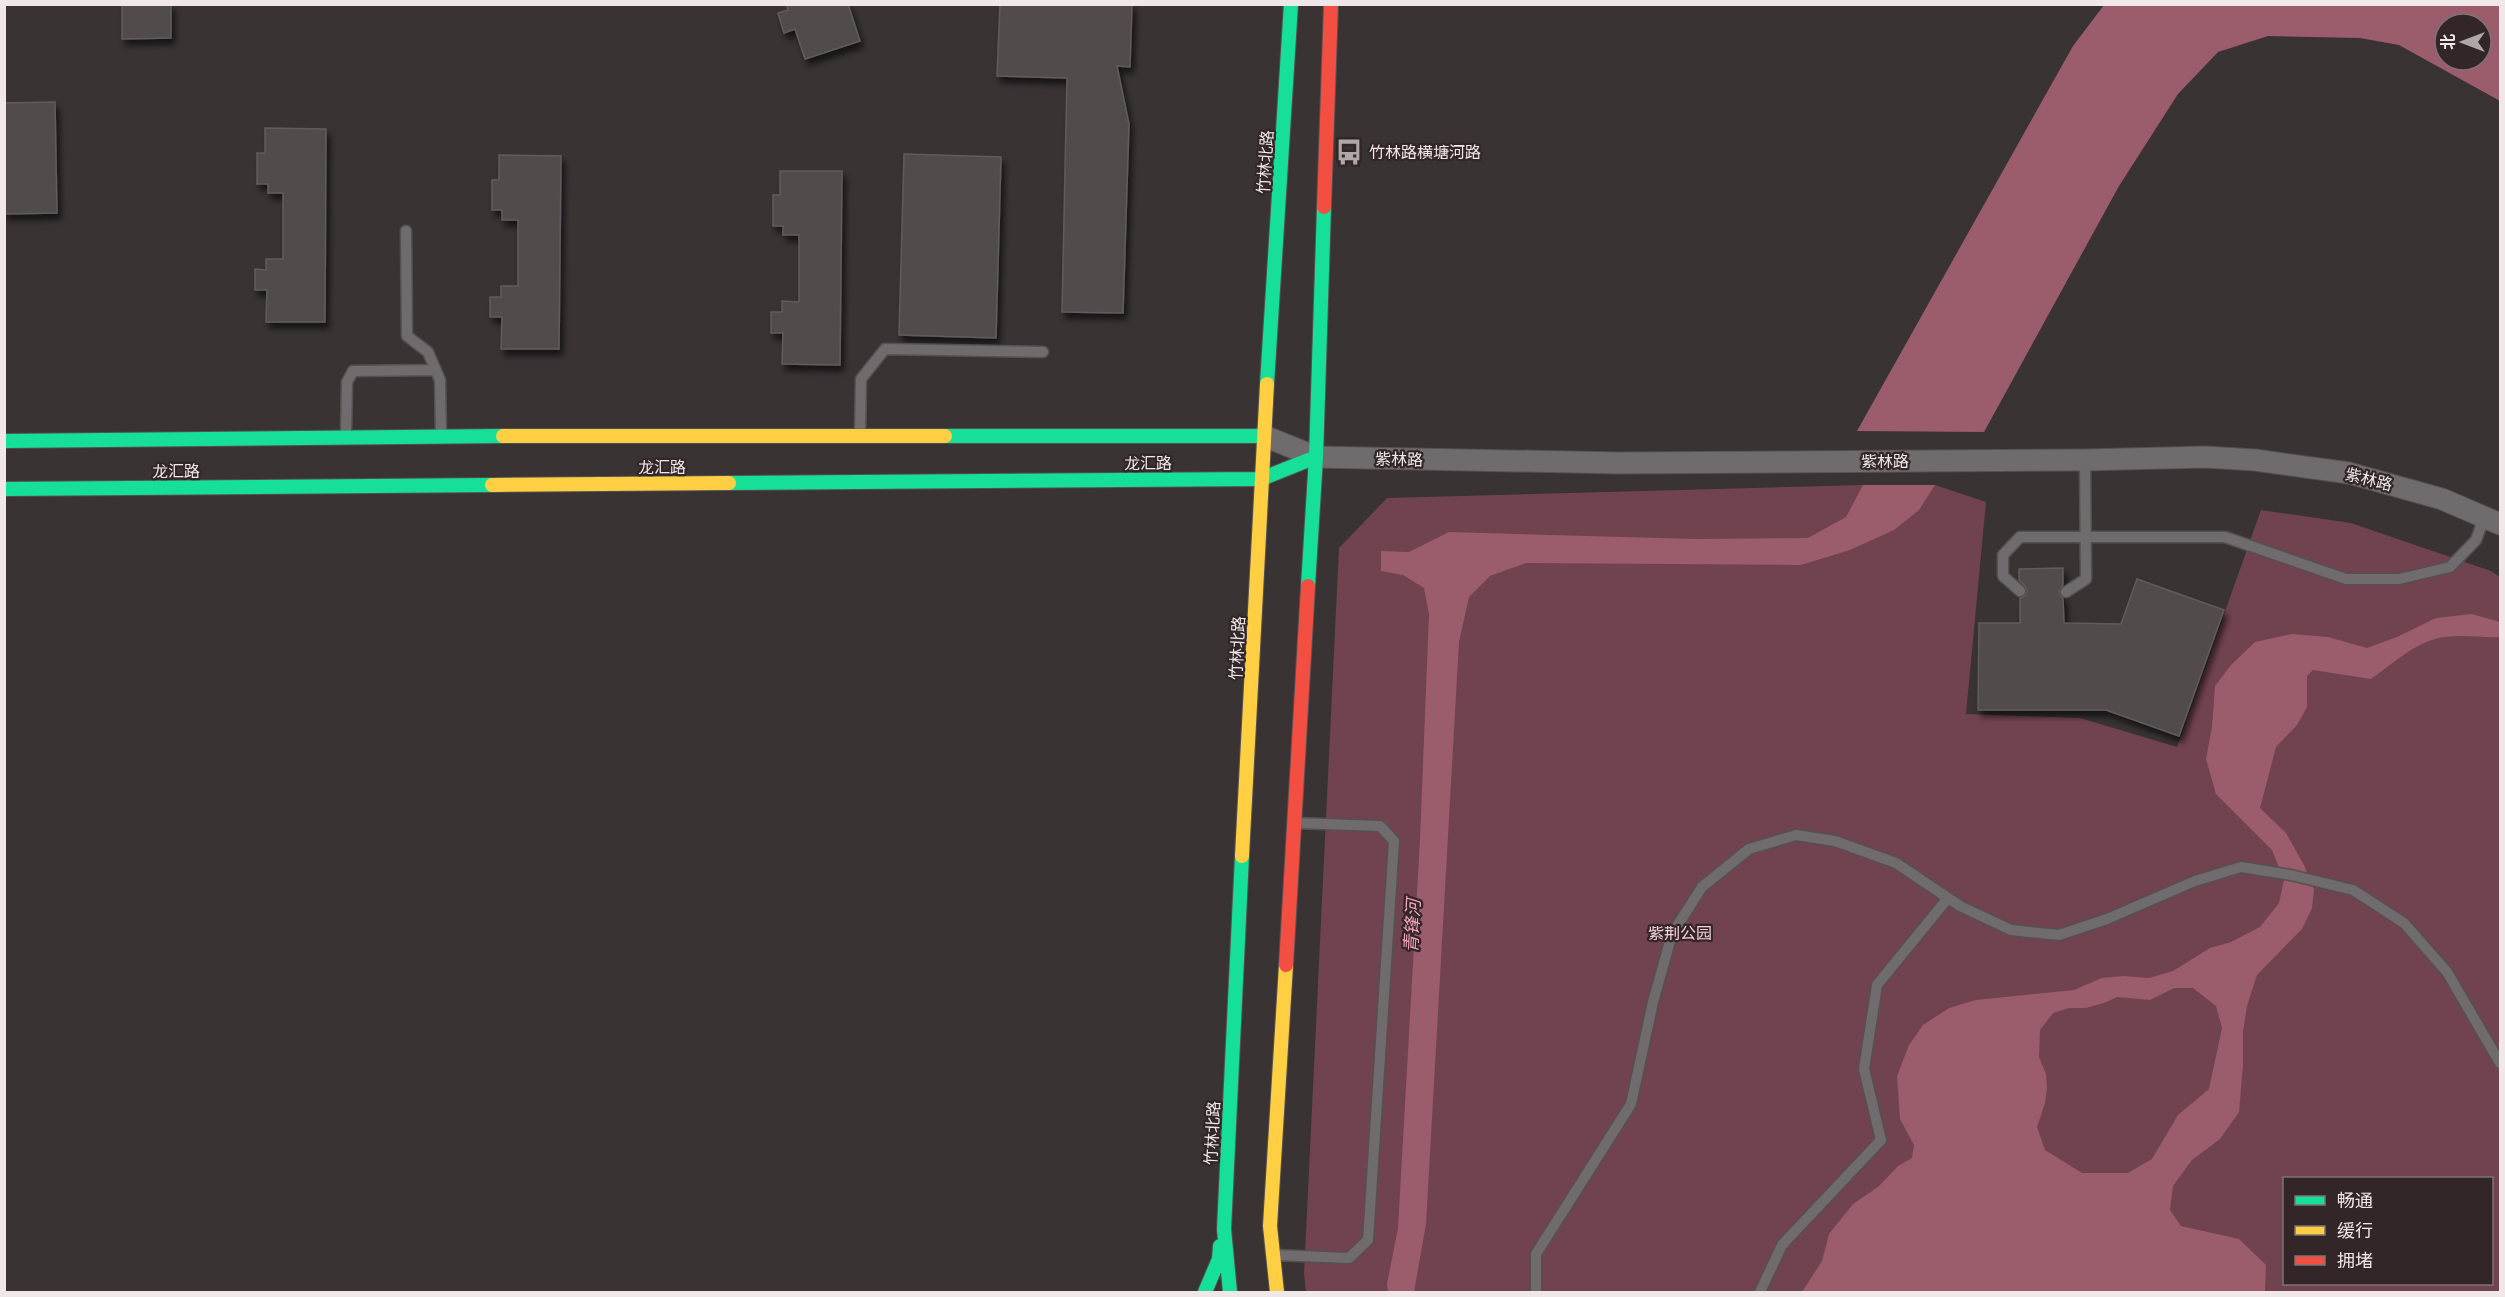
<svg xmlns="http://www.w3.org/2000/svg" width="2505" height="1297" viewBox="0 0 2505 1297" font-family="'IBM Plex Sans','Noto Sans SC',sans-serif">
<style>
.green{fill:#71434f;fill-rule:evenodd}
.water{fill:#9b5c6c;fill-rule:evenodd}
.building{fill:#514c4c;stroke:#615c5d;stroke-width:1.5;filter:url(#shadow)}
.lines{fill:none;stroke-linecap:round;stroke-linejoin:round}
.lane-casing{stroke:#565051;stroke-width:13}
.street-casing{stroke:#565051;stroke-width:23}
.fast-casing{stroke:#565051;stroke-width:16}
.slow-casing{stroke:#565051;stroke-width:16}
.jam-casing{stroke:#565051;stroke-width:16}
.lane{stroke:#706b6c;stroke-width:10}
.street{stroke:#706b6c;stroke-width:21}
.fast{stroke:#16e098;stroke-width:14}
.slow{stroke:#ffcf43;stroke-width:14}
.jam{stroke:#f24e42;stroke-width:14}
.labels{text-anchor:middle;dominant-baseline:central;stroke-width:4.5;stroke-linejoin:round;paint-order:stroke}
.poi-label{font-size:16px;fill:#efe7e8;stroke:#322628;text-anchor:start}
.street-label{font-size:16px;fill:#efe7e8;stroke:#322628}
.park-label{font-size:16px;fill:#f9cfd7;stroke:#322628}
.water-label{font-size:18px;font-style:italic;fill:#f6a6b8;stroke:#322628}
</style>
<defs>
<filter id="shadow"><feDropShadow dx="3.5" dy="6" stdDeviation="3" flood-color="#0009"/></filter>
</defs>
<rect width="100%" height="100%" fill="#393334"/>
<path class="green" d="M 1863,485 L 1935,485 L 1986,502 L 1966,714 L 2080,718 L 2177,747 L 2261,510 L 2351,523 L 2491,571 L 2500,577 L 2500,1292 L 1306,1292 L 1304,1274 L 1339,548 L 1387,498 ZM 2284,1178 L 2492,1178 L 2492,1284 L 2284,1284 Z"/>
<path class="water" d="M 2104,5 L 2500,5 L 2500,101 L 2399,45 L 2360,38 L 2268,36 L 2218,52 L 2178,94 L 2119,186 L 1984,432 L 1857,431 L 2073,46 ZM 2445,24 L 2481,24 L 2481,60 L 2445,60 Z
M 1863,485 L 1935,485 L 1919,510 L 1894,530 L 1850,550 L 1801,565 L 1526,563 L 1490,576 L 1469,597 L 1459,642 L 1426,1224 L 1414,1292 L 1388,1292 L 1387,1284 L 1398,1228 L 1420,839 L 1429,614 L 1424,588 L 1403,575 L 1381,571 L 1381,551 L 1409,552 L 1449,532 L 1696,539 L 1808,538 L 1846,517 Z
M 2472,614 L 2500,622 L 2500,637 C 2479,638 2456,633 2435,639 C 2411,646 2391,665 2371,679 L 2313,670 L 2307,676 L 2307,707 L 2297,725 L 2276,747 L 2260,808 L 2286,833 L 2304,865 L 2314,890 L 2312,908 L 2302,929 L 2257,975 L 2247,1006 L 2243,1032 L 2243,1065 L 2239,1112 L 2220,1139 L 2192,1160 L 2173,1186 L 2170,1210 L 2181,1226 L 2239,1239 L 2266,1265 L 2265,1292 L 1802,1292 L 1822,1261 L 1829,1234 L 1853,1204 L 1878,1187 L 1898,1166 L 1912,1158 L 1914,1145 L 1900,1119 L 1897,1076 L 1909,1045 L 1923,1025 L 1949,1008 L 1976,1000 L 2074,990 L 2102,978 L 2123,976 L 2149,978 L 2173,971 L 2210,948 L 2231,942 L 2260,927 L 2279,903 L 2284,880 L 2272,850 L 2216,794 L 2206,759 L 2212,727 L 2215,686 L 2231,665 L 2255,642 L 2292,634 L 2328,637 L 2367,648 L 2397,637 L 2436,618 ZM 2174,988 L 2193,988 L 2216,1006 L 2222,1028 L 2209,1089 L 2178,1115 L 2152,1159 L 2128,1173 L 2082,1173 L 2045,1150 L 2037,1127 L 2045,1103 L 2047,1088 L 2046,1074 L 2039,1057 L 2040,1030 L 2053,1013 L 2069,1008 L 2085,1008 L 2104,1003 L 2117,997 L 2150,1000 Z"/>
<path class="building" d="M 122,4 L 171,4 L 171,38 L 122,39 Z
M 787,4 L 848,4 L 860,41 L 805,59 L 795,29 L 784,33 L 778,13 L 788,10 Z
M 1000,4 L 1132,4 L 1130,67 L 1117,66 L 1129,124 L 1123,313 L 1062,312 L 1067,78 L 997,76 Z
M 55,102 L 57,213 L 4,214 L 4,103 Z
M 265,128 L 326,129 L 325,322 L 266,322 L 267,290 L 255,290 L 255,269 L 266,270 L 266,259 L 283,259 L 283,193 L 268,193 L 268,184 L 257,184 L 257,153 L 265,153 Z
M 904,154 L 1001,157 L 996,338 L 899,335 Z
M 499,155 L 561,156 L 559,349 L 501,349 L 502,317 L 490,317 L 490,297 L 501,297 L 501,286 L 518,286 L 518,220 L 502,220 L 502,210 L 492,210 L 492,180 L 499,180 Z
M 780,171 L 842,171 L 840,365 L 782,364 L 783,333 L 771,333 L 771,312 L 782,312 L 782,301 L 799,302 L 799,235 L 783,235 L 783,226 L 773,226 L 773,195 L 780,195 Z
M 2063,568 L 2063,585 L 2059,592 L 2063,599 L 2064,623 L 2121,624 L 2137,579 L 2224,610 L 2179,736 L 2106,710 L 1978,710 L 1979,623 L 2020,623 L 2020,598 L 2025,596 L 2027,592 L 2025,586 L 2019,580 L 2019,569 Z"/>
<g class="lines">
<g class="lane-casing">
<path id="lane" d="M 406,231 L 407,336 L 428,352 L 440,380 L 441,435
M 346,433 L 347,382 L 353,371 L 436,370
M 860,435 L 861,379 L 885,349 L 1043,352
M 2020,591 L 2003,576 L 2003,555 L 2020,537 L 2225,537 L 2346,579 L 2399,579 L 2450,567 L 2476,540 L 2484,518
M 2066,592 L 2086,579 L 2085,460
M 1274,1255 L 1349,1258 L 1368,1240 L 1394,841 L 1380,826 L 1296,823
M 1536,1292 L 1536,1254 L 1631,1104 L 1653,1002 L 1672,934 L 1702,887 L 1749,849 L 1796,835 L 1835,841 L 1896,863 L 1960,906 L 2011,930 L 2059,935 L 2107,919 L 2195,881 L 2241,867 L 2291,875 L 2353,890 L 2404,923 L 2447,972 L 2500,1063
M 1760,1292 L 1782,1245 L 1881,1140 L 1864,1069 L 1877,985 L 1948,898"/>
</g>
<g class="street-casing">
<path id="street" d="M 1264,436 L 1316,457 L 1619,463 L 2085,460 L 2205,457 L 2255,460 L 2349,473 L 2442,499 L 2500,524"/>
</g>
<g class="fast-casing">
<path id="fast" d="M 1267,384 L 1291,4
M 945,436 L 1264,436
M 4,441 L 503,436
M 729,483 L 1261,479 L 1316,457
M 4,489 L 492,485
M 1308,586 L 1316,457 L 1324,207
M 1205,1292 L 1219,1259 L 1220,1246
M 1230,1292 L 1224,1229 L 1242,856"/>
</g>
<g class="slow-casing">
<path id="slow" d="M 503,436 L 945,436
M 492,485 L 729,483
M 1242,856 L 1267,384
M 1277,1292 L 1270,1226 L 1286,965"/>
</g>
<g class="jam-casing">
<path id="jam" d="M 1324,207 L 1331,4
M 1286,965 L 1308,586"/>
</g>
<use href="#lane" class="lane"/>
<use href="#street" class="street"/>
<use href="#fast" class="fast"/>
<use href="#slow" class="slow"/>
<use href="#jam" class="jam"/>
</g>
<defs>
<g id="bus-bare" transform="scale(2.07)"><path d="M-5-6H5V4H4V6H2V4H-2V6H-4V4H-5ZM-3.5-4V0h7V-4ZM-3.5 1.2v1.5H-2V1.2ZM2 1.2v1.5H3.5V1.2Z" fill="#afa8a9" stroke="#322628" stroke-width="2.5" paint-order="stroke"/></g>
</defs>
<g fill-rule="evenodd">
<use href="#bus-bare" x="1349" y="152"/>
</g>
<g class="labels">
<g class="poi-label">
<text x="1369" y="152">竹林路横塘河路</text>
</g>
<g class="street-label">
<text transform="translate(1265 162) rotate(-86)">竹林北路</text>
<text transform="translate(1399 459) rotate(1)">紫林路</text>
<text x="1885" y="461">紫林路</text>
<text x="1148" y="463">龙汇路</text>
<text x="662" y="467">龙汇路</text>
<text x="176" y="471">龙汇路</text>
<text transform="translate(2369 479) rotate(14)">紫林路</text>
<text transform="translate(1237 648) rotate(-87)">竹林北路</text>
<text transform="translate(1212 1133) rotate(-87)">竹林北路</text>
</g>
<g class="park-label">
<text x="1680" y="933">紫荆公园</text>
</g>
<g class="water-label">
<text transform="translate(1412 926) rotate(-87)">青锋河</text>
</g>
</g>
<rect width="2505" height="1297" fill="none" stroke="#efe7e8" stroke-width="12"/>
<rect x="2283" y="1177" width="210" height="108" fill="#322628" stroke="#7e7375" stroke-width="1.5"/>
<rect x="2295" y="1196" width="30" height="9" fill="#16e098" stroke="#7e7375" stroke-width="1.5"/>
<text x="2337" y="1207" font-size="18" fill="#efe7e8">畅通</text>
<rect x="2295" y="1226" width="30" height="9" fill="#ffcf43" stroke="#7e7375" stroke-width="1.5"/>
<text x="2337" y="1237" font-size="18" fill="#efe7e8">缓行</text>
<rect x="2295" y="1256" width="30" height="9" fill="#f24e42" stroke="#7e7375" stroke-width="1.5"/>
<text x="2337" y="1267" font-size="18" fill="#efe7e8">拥堵</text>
<g transform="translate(2463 42) rotate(270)"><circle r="28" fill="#322628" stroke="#7e7375" stroke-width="1.5"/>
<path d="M0-4.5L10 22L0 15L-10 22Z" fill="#afa8a9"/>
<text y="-9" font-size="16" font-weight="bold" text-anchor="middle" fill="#efe7e8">北</text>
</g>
</svg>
